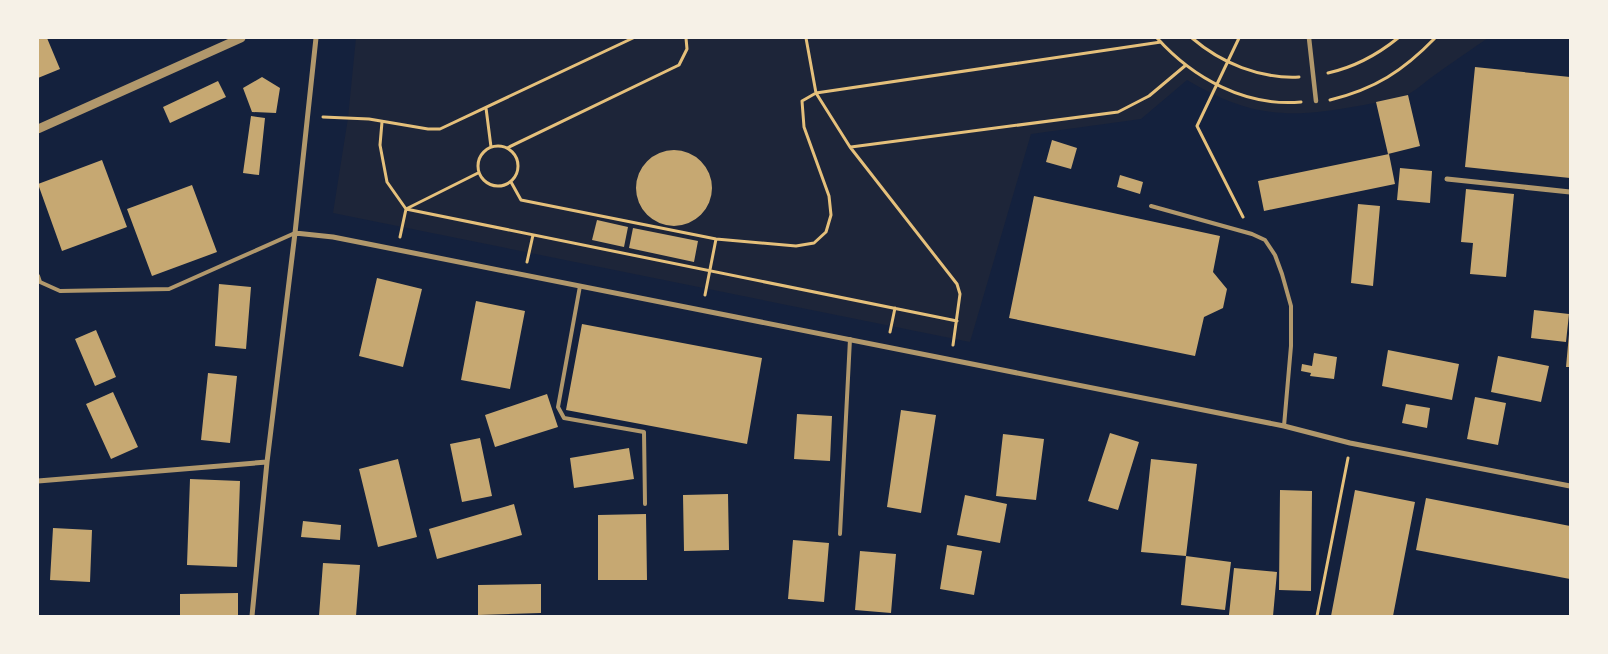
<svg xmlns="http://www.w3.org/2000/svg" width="1608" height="654" viewBox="0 0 1608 654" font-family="'Exo 2',sans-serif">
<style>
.green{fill:#1d2539}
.building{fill:#c6a872}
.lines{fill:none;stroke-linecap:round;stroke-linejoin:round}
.path{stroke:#e5c07b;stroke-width:3}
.service{stroke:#b1986c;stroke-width:4}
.pedestrian{stroke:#b1986c;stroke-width:4.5}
.minor{stroke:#b1986c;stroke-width:5}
.tertiary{stroke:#b1986c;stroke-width:9}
</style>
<rect width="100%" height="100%" fill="#14213d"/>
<path class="green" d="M 356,38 L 1488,38 C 1469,51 1450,64 1432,77 C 1424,83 1415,91 1407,95 C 1392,101 1374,103 1358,106 C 1288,119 1249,117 1187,80 L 1141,119 L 1031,134 L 970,342 L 333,213 L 348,118 Z"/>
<path class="building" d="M 38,38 L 47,38 L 60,69 L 38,78 Z
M 1475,67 L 1570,77 L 1570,178 L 1465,167 Z
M 262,77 L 280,88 L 276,113 L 252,112 L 243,88 Z
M 218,81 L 226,97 L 170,123 L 163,107 Z
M 1408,95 L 1420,146 L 1388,154 L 1376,102 Z
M 251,116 L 265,118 L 259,175 L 243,173 Z
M 1052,140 L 1077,148 L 1071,169 L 1046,162 Z
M636 188a38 38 0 1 1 76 0a38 38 0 1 1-76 0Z
M 1389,154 L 1395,184 L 1264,211 L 1258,181 Z
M 102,160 L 127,227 L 62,251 L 38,184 Z
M 1400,168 L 1432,171 L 1430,203 L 1397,200 Z
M 1120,175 L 1143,182 L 1140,194 L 1117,187 Z
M 192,185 L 217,252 L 152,276 L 127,209 Z
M 1466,189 L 1514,194 L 1506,277 L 1470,274 L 1473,243 L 1461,242 Z
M 1034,196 L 1220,236 L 1213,272 L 1227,289 L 1223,308 L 1204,317 L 1195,356 L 1009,318 Z
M 1358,204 L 1380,206 L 1373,286 L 1351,283 Z
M 597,220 L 628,227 L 624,247 L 592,240 Z
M 633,228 L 698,241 L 694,262 L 629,248 Z
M 377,278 L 422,289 L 403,367 L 359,356 Z
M 219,284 L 251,287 L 246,349 L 215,346 Z
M 476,301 L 525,311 L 510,389 L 461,380 Z
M 1534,310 L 1569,314 L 1566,342 L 1531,338 Z
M 582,324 L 762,358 L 747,444 L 566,410 Z
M 96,330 L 116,377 L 95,386 L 75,339 Z
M 1569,334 L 1570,334 L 1570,367 L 1566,367 Z
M 1388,350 L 1459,364 L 1452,400 L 1382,386 Z
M 1314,353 L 1337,357 L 1334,379 L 1310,376 L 1311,373 L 1301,371 L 1302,364 L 1312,366 Z
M 1498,356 L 1549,366 L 1541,402 L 1491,392 Z
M 208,373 L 237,376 L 230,443 L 201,440 Z
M 113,392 L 138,447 L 111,459 L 86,404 Z
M 547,394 L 558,427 L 495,447 L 485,415 Z
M 1475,397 L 1506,403 L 1498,445 L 1467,439 Z
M 1406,404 L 1430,408 L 1427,428 L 1402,423 Z
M 901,410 L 936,415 L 921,513 L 887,507 Z
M 797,414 L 832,416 L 830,461 L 794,459 Z
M 1110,433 L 1139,442 L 1118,510 L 1088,501 Z
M 1003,434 L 1044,439 L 1036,500 L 996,496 Z
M 480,438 L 492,496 L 462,502 L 450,444 Z
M 629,448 L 634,479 L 574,488 L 570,458 Z
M 398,459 L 417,537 L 378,547 L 359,469 Z
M 1151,459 L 1197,464 L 1186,556 L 1141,552 Z
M 190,479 L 240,481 L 237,567 L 187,565 Z
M 1280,490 L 1312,491 L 1311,591 L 1279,590 Z
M 1355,490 L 1415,502 L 1393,616 L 1331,616 Z
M 728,494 L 729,550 L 684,551 L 683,495 Z
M 965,495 L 1007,504 L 1000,543 L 957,535 Z
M 1426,498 L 1570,526 L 1570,579 L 1416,550 Z
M 514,504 L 522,535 L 437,559 L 429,529 Z
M 646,514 L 647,580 L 598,580 L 598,515 Z
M 303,521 L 341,525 L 340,540 L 301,537 Z
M 53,528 L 92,530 L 90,582 L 50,580 Z
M 793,540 L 829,543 L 824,602 L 788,599 Z
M 947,545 L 982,551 L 974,595 L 940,589 Z
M 860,551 L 896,554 L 891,613 L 855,610 Z
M 1186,556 L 1231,562 L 1225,610 L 1181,605 Z
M 323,563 L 360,565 L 356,616 L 319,616 Z
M 1234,568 L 1277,572 L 1273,616 L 1229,615 Z
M 541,584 L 541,613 L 478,615 L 478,585 Z
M 238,593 L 238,616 L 180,616 L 180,594 Z"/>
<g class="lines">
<path class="path" d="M 806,38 L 816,93 L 850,147 L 957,284 L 960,294 L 953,345
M 1157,38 C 1193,78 1245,107 1301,102
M 1192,38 C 1221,63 1260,79 1299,77
M 1239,38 L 1197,126 L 1243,217
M 1328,73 C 1355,67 1377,55 1398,38
M 1330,100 C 1375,89 1403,71 1435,38
M 486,108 L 491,147
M 323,117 L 369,119 L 428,129 L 440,129 L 633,38
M 382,122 L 380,145 L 387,182 L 406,209 L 957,321
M478 166a20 20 0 1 1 40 0a20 20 0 1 1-40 0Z
M 851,147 L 1118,112 L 1149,96 L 1186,65
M 507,148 L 679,65 L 687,49 L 686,38
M 511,182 L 521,200 L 716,239 L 796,246 L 814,243 L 826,232 L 831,215 L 829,196 L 804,127 L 802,101 L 816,93 L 1161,42
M 400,237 L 406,209 L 478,173
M 527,262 L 533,235
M 705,295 L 716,239
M 890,332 L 895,308
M 1317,616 L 1348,458"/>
<path class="service" d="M 1151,206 L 1252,234 L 1265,240 L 1275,255 L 1282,274 L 1291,306 L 1291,346 L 1284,426
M 38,276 L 40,282 L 60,291 L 169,289 L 295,233
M 580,286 L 558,407 L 564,418 L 644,432 L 645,504
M 840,534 L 850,339"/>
<path class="pedestrian" d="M 1309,38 L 1316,101"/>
<path class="minor" d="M 1447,179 L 1570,192
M 295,233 L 333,237 L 1284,426 L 1350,443 L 1570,486
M 38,481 L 267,462
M 252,616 L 267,462 L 295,233 L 316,38"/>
<path class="tertiary" d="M 38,129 L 241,38"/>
</g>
<rect width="1608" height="654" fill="none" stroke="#f6f1e7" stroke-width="78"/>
</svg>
